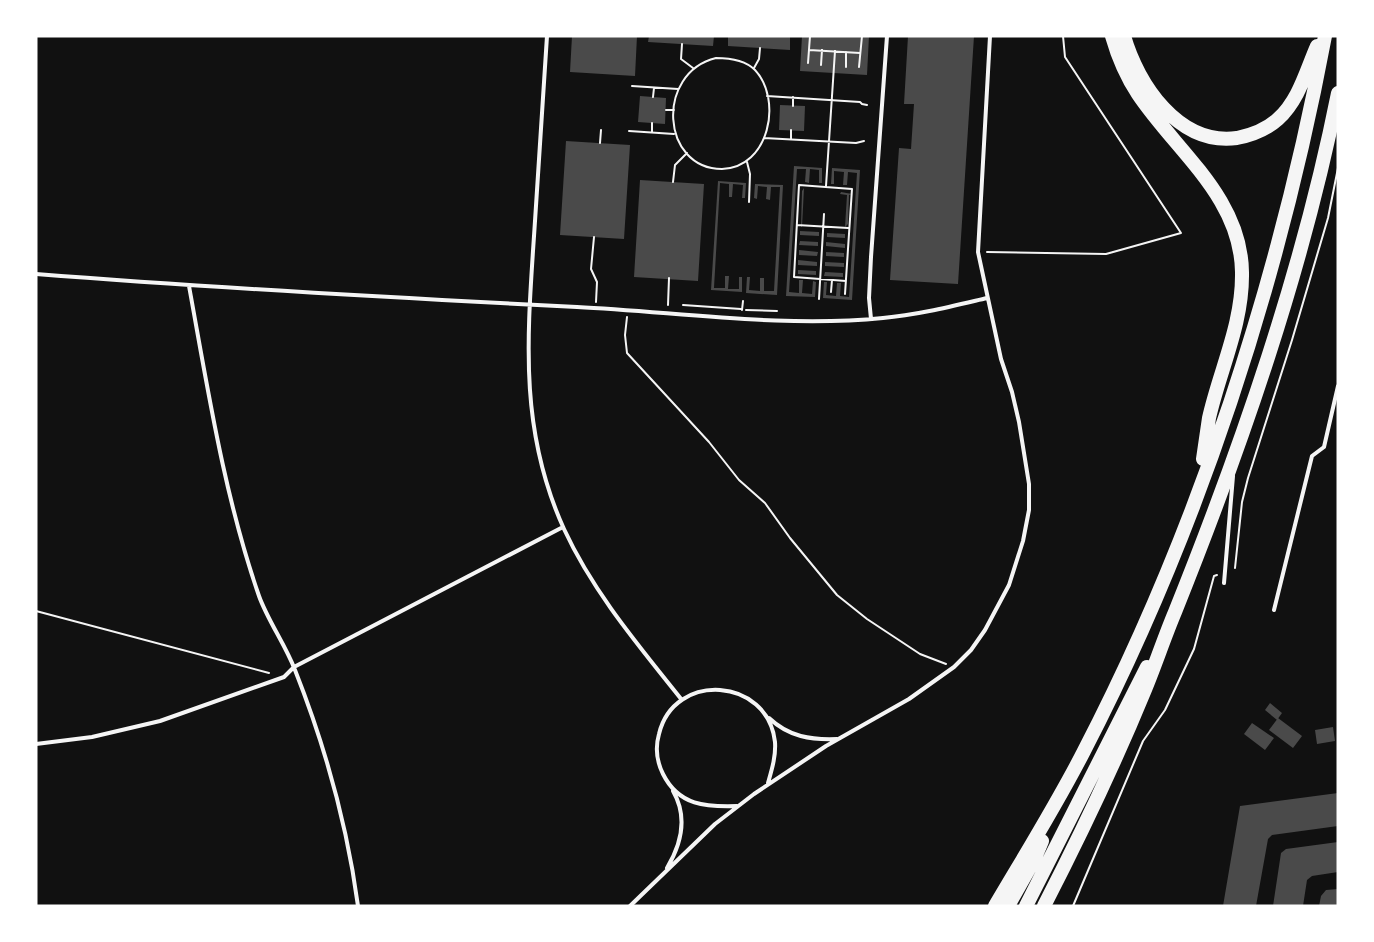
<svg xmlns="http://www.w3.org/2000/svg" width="1374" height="942" viewBox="0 0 1374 942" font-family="Montserrat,sans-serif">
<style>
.building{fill:#4a4a4a}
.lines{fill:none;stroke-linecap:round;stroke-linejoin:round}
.path{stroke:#f5f5f5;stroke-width:2}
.service{stroke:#f5f5f5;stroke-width:4}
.motorway{stroke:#f5f5f5;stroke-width:14}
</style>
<rect width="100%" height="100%" fill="#111"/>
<path class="building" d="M 572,36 L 637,36 L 635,76 L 570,72 Z
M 649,36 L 714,36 L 713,46 L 648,42 Z
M 728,36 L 790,36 L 790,50 L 728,46 Z
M 802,36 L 869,36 L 867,75 L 800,71 Z
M 908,36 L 974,36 L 958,284 L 890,280 L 899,148 L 911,149 L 914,104 L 904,104 Z
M 640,96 L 666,98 L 665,124 L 638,122 Z
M 780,105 L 805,106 L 804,131 L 779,130 Z
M 566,141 L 630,145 L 624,239 L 560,235 Z
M 794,166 L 822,168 L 822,183 L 819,183 L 819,170 L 810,169 L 809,183 L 805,182 L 806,169 L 797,169 L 789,292 L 799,293 L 799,280 L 803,280 L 802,293 L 812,294 L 813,281 L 816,282 L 815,297 L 786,296 Z
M 832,168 L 860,170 L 852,300 L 823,298 L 824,282 L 827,282 L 826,295 L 836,296 L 837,283 L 841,283 L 840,296 L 849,297 L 857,173 L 848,172 L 847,185 L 843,185 L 844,172 L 834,171 L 834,184 L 831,184 Z
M 640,180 L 704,184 L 698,281 L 634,277 Z
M 718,181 L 746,183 L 745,198 L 742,198 L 743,185 L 733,184 L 732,197 L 729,197 L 729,184 L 720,183 L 714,288 L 725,288 L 725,276 L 729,276 L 728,289 L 739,289 L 739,277 L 742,277 L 742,292 L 711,290 Z
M 755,184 L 783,185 L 777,295 L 746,293 L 747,277 L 750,277 L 749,290 L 760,291 L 760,278 L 764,278 L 764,291 L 774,291 L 780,187 L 771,187 L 770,200 L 766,199 L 767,187 L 758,186 L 757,199 L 754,198 Z
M 804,188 L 802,227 L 801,227 L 802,191 Z
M 841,192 L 852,194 L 849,195 L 848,224 L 845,227 L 847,195 L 840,194 Z
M 800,231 L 819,232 L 819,236 L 800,235 Z
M 827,233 L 845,234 L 845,238 L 827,237 Z
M 800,241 L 818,242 L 818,246 L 799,245 Z
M 826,242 L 845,244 L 845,248 L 826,246 Z
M 799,250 L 818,252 L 817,256 L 799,255 Z
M 826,252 L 844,253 L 844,257 L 826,256 Z
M 798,260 L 817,262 L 817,266 L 798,265 Z
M 825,262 L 844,263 L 844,267 L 825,266 Z
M 798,270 L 816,271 L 816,275 L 798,274 Z
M 825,272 L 843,273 L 843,277 L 824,276 Z
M 1270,703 L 1282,713 L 1277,720 L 1265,710 Z
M 1278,718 L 1302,736 L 1293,748 L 1269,730 Z
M 1252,723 L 1274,738 L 1265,750 L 1244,734 Z
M 1333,727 L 1335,741 L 1317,744 L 1315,730 Z
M 1338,793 L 1338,826 L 1272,835 L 1268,839 L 1256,906 L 1223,906 L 1240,806 Z
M 1338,842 L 1338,872 L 1312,876 L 1307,880 L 1303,906 L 1273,906 L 1281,853 L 1286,849 Z
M 1338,889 L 1338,906 L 1319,906 L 1321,896 L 1326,890 Z"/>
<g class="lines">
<path class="path" d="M 682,44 L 681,59 L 693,68
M 809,50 L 860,53
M 716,58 C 729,58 745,60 755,70 C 783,100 769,168 722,169 C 661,169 655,73 716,58 Z
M 808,63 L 810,36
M 821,65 L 822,50
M 846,67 L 846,52
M 859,67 L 862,36
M 754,68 L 759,59 L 760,48
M 632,86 L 678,89
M 767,96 L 860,102 L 862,104 L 867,105
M 653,97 L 654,88
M 793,106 L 793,97
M 666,110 L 674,110
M 629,131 L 674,134
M 652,132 L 652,123
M 764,138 L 856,143 L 864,141
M 791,139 L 791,130
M 600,143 L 601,130
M 747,162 L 750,174 L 749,202
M 673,182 L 675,165 L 687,153
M 826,186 L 835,51
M 797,225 L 848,228
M 594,237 L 591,269 L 597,282 L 596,302
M 987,252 L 1106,254 L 1181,233 L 1065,57 L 1063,36
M 831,292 L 832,280
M 845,294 L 852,189 L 799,185 L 794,277 L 846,281
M 819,299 L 824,214
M 668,305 L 669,278
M 683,305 L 741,309
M 742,310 L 743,301
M 746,310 L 777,311
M 627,317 L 625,335 L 627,353 L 709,442 L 739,480 L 765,503 L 790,538 L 837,595 L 867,619 L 920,654 L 946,664
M 1235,568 L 1242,502 L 1248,478 L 1292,340 L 1328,218 L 1338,168
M 36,611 L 269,673
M 1073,906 L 1143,741 L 1165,710 L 1194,649 L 1214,576 L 1217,575"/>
<path class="service" d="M 547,36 C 543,98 539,160 535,221 C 528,330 517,426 564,529 C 593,592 639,646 682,700
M 36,274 C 216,288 396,298 577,307 C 678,312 782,328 883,318 C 918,315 953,306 987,298
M 189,286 C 208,390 224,495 259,596 C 268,621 285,644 295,670 C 325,746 347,824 358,906
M 871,319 L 869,298 L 871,257 L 887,36
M 1224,583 L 1233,476
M 1274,610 L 1312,456 L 1324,447 L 1338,386
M 769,718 C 789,737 811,740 837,739
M 36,744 L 92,737 L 160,721 L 284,677 L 294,667 L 563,527
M 737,806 C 706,807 679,806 663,774 C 657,762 655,748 659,734 C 674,671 768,677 775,742 C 776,756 772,769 768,783
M 667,868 C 682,843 688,817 673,791
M 630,906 L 715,824 L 754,794 L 826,746 L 909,699 L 954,667 L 971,650 L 985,630 L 1009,585 L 1023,541 L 1029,510 L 1029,484 L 1019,422 L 1012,392 L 1001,359 L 978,252 L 990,36"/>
<path class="motorway" d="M 1112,36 C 1118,57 1126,76 1138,94 C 1176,151 1241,197 1242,272 C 1243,324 1220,369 1209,418 C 1207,432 1205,445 1203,459
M 1124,36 C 1138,85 1179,146 1237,138 C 1252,135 1267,129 1278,119 C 1299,100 1306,71 1317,46
M 995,906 C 1025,855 1057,804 1084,751 C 1199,529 1279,281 1325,36
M 1008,906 L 1034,860 L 1042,841
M 1026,906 L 1147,667
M 1044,906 C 1080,836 1114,765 1144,692 C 1155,666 1164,638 1175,612 C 1242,445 1303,269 1338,93"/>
</g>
<rect width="1374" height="942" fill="none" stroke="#ffffff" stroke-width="75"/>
</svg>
